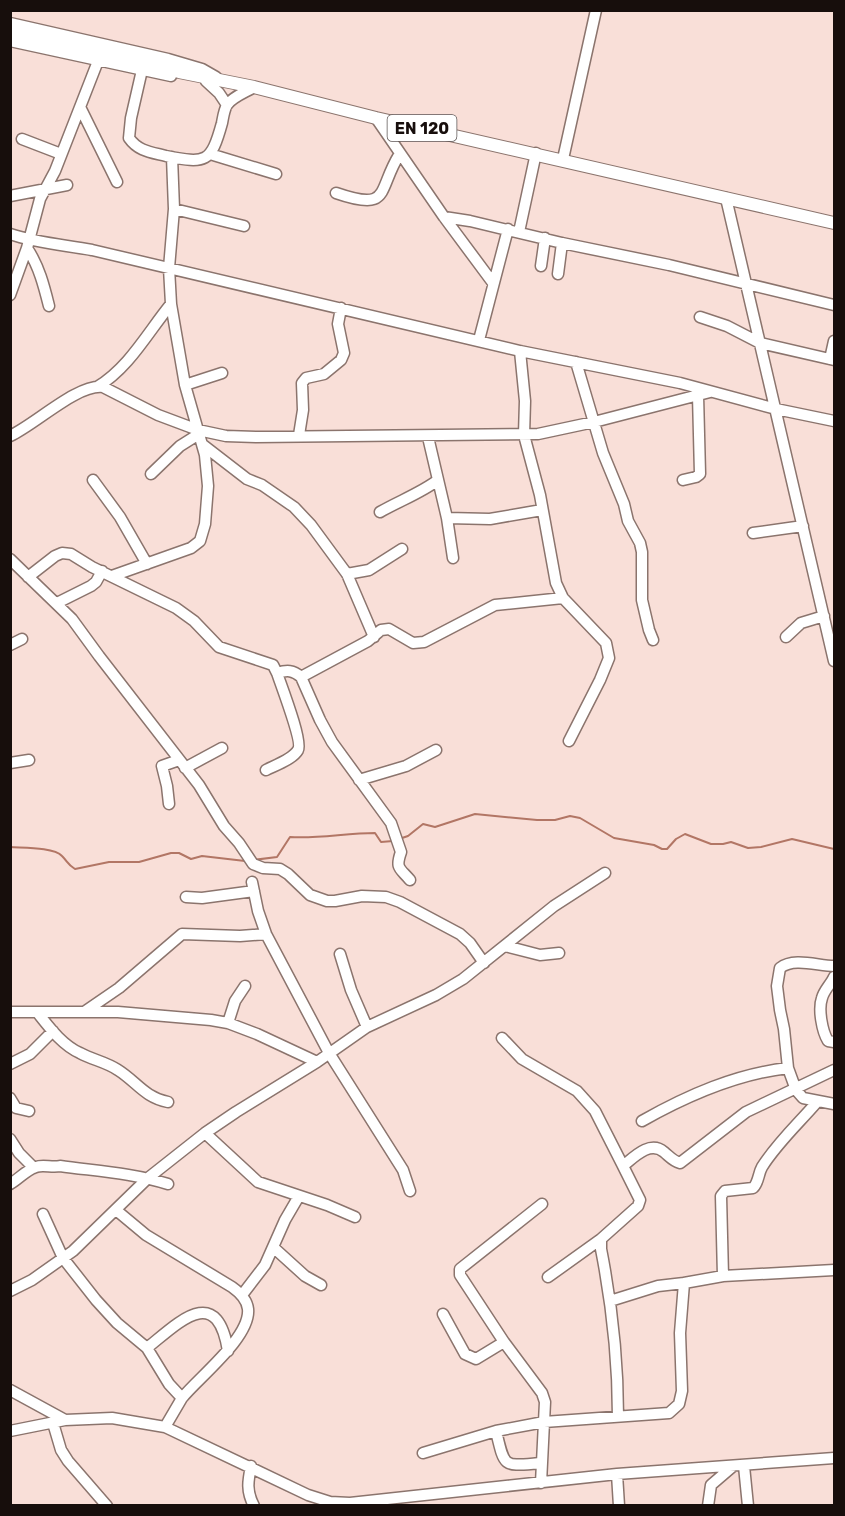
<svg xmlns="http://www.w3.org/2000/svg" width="845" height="1516" viewBox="0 0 845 1516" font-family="Rubik,sans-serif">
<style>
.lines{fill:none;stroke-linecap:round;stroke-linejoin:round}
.stream{stroke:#b27665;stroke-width:2}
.minor-casing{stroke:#8b746d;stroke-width:13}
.major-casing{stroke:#8b746d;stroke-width:14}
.minor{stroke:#fff;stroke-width:10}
.major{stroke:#fff;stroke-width:12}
.labels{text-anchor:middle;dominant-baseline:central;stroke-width:6;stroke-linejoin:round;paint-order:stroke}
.shield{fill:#fff;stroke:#5d5655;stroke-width:1.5}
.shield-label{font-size:16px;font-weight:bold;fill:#170e0c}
</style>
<rect width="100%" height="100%" fill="#f9dfd8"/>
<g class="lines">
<path class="stream" d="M 402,838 L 408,836 L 423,824 L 435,827 L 475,814 L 537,820 L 555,820 L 570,816 L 580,818 L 614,838 L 654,845 L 662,849 L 667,849 L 676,839 L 685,834 L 711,844 L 723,844 L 731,842 L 748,848 L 761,847 L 792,839 L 834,849
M 10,847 C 23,848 54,847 62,856 C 68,862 67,864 75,869 L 109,862 L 139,862 L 171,853 L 179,853 L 191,859 L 202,856 L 245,861
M 253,860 L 277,857 L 290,837 C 318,839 346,833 375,833 L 381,842 L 393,841"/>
<g class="minor-casing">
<path id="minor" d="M 10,23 L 168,59 L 202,69 L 216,77
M 10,41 L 171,76
M 142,70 L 131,118 L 129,138 C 138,151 150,152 166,156 C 206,164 211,163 222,123 C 223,118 224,110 227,105 C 232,97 246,92 254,87
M 206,81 L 219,93 L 227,105
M 80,107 L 117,182
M 376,118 L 444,217 L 470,221 L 562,243 L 669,265 L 834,305
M 22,139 L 61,154
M 210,154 L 276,174
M 563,159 L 596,10
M 336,193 C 391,212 377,191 399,155
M 10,196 L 67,185
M 726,198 L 834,661
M 174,209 L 244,226
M 444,217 L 493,283
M 519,232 L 536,153
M 10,234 C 37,243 65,245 92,250 L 520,351 L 680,383 L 776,409 L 834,421
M 27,248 C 39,266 44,286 49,306
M 541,266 L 545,238
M 558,274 L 562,243
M 10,295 L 27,248 L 40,199 L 55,171 L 98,61
M 700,317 L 727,326 L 760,343 L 834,360
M 479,340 L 508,229
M 520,351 L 525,401 L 524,435 L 540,495 L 556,583 L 563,598 L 606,643 L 609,658 L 600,680 L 569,741
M 830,359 L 834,341
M 576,362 L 603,453 L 624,504 L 628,521 L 640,543 L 642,552 L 642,600 L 649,630 L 653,640
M 185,385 L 222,373
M 97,387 C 129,368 148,332 171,304
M 299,435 L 303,410 L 302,383 L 306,378 L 324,374 L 341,360 L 344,353 L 338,324 L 341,308
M 10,436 C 36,424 77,384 103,387 L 158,415 L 198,430 L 226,436 L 256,437 L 538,434 L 594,422 L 710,392
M 428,437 L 447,518 L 490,519 L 542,510
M 203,445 L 247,479 L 262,485 L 294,507 L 311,525 L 347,574 L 374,637
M 151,474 L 180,446 L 199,434
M 93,480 L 120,517 L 147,564
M 683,480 L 696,477 L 700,474 L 698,395
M 380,512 C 399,501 421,493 438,480
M 447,518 L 453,558
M 753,533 L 803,526
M 10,559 L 72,619 L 99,656 L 199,785 L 224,826 L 239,843 L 253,864 L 263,868 L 280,869 L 288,874 L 310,895 L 327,901 L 335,901 L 362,896 L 386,897 L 400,902 L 460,934 L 470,943 L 484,963
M 347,574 L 369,570 L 402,549
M 112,576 L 191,548 L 200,541 L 205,524 L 208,486 L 205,455 L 185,385 L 171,304 L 169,268 L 174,209 L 172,157
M 28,577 L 55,556 L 62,553 L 71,554 L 92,567 L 176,608 L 194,621 L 219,647 L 273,665 L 277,673 C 287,670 293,670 301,677 L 320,720 L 332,742 L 391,823 L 401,852 C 395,869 400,868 410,880
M 57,603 L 91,586 L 96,582 L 102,571
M 786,637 L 801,623 L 824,616
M 10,645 L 22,639
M 301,677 L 368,641 L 381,630 L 389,629 L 413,643 L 424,642 L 495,605 L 563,598
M 10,763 L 29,760
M 185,768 L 222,748
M 266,770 C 276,765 293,759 298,750 C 303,742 281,685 277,673
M 359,780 L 406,766 L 436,750
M 169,804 L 167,786 L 162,766 L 179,760
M 252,882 L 258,911 L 266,934 L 329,1053 L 403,1170 L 410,1191
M 186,897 L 202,898 L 254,891
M 505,946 L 540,955 L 559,953
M 340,954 L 351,990 L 367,1027
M 834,966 C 818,966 794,957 780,968 L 777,986 L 780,1010 L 784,1029 L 788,1068 L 796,1090 L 803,1098 L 834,1104
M 834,977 C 831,984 824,990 822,998 C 818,1009 822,1031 828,1041 L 834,1042
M 10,1012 L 118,1012 L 211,1020 L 228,1023 L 257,1034 L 317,1062
M 37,1012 C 49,1027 62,1045 80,1053 C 93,1060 106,1062 118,1070 C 137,1082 144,1097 168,1102
M 84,1012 L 119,988 L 182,934 L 240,936 L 266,934
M 228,1023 L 235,1001 L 245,986
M 502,1038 L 522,1059 L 577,1091 L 595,1111 L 623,1166
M 10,1064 L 30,1054 L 53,1031
M 10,1098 L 16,1108 L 29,1111
M 642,1121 C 688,1095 736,1074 788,1068
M 205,1133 L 258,1182 L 327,1205 L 355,1217
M 10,1139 L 19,1153 L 34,1168
M 10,1184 C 19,1179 26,1170 36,1167 C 43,1164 52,1168 60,1166 C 96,1171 133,1173 168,1184
M 116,1210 L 146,1235 L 232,1287 C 239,1292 247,1299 248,1309 C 251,1337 199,1377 182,1398
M 43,1214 L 63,1258 L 96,1300 L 117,1323 L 147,1348 L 169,1384 L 182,1398 L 165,1427
M 273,1247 L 305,1276 L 321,1285
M 723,1276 L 721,1196 L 725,1191 L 753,1188 C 759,1182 758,1174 762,1167 C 777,1143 799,1123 817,1102
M 548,1277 L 601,1239
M 10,1291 L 32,1280 L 73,1251 L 148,1178 L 205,1133 L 236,1112 L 317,1062 L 367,1027 L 436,995 L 463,979 L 554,906 L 605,873
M 242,1295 L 265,1265 L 285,1220 L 299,1196
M 610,1301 L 658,1286 L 684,1283
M 443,1314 L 465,1354 L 476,1359 L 504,1342
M 147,1348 C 178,1323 217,1282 228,1351
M 10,1390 L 65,1420
M 618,1416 C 618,1360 612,1305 601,1249 L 601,1239 L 638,1206 L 640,1200 L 623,1166 C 634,1157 650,1140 664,1152 C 670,1157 673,1161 680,1163 L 746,1112 L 834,1070
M 53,1423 L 61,1450 L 68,1461 L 107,1506
M 10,1431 L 65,1420 L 112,1418 L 165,1427 L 308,1495 L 330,1502 L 350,1503 L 617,1474 L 834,1458
M 496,1431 C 505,1469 503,1466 541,1463
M 423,1453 L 496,1431 L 544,1422 L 545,1402 L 542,1393 L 504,1342 L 460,1275 L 460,1269 L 542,1204
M 251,1466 C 248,1481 246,1491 254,1506
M 744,1466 L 748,1506
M 617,1474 L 619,1506
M 541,1483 L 544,1422 L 669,1413 L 679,1404 L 682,1391 L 680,1333 L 684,1283 L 723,1276 L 834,1270
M 708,1506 L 711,1485 L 732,1467"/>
</g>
<g class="major-casing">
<path id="major" d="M 10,33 L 179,72 L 254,87 L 376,118 L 834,223"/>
</g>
<use href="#minor" class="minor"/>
<use href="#major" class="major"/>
</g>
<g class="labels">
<rect class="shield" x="387.5" y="115" width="69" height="26" rx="4.5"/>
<g class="shield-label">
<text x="422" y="128">EN 120</text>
</g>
</g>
<rect width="845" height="1516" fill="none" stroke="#170e0c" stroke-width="24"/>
</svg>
